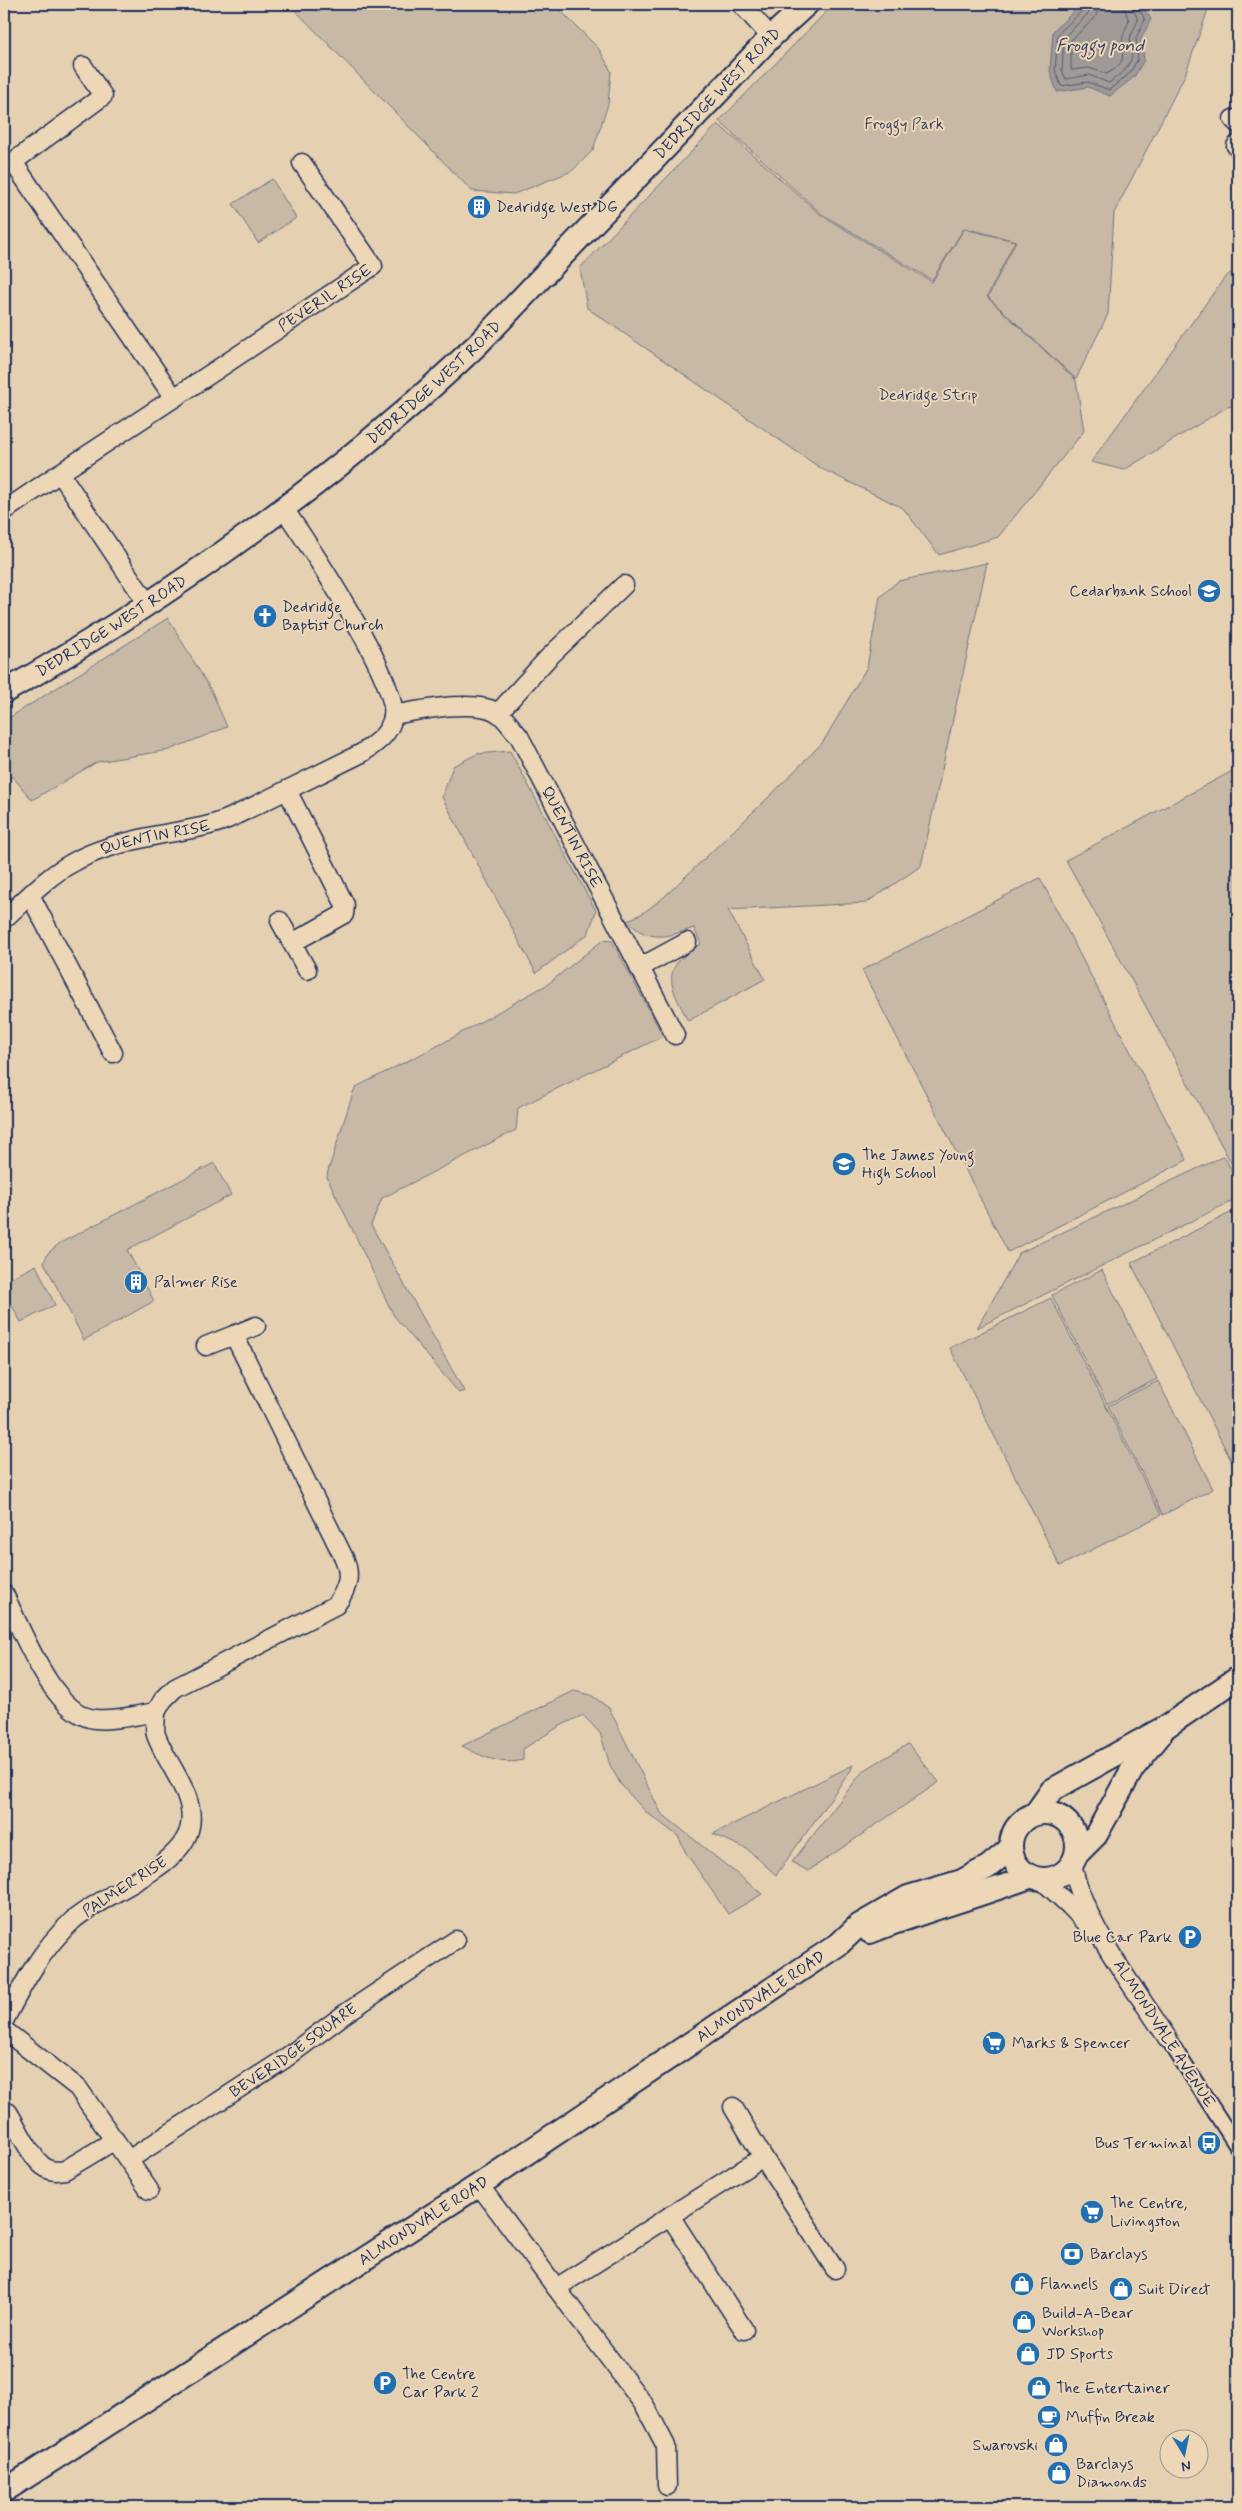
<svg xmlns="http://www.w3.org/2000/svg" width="1242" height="2511" viewBox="0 0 1242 2511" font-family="Mynerve,sans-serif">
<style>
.green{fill:#c7b9a6;stroke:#717482}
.water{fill:#a09996;stroke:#6b6f80}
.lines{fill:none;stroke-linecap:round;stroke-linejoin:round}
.shore{stroke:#505974;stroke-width:1}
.pedestrian-casing{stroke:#1b2f5e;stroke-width:18}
.minor-casing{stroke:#1b2f5e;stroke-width:21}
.tertiary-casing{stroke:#1b2f5e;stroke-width:26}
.pedestrian{stroke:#edd7b6;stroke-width:14}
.minor{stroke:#edd7b6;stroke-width:18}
.tertiary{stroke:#edd7b6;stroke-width:22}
.labels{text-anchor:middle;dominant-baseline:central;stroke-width:4;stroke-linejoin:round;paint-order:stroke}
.street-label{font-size:16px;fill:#1b2f5e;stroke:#edd7b6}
.park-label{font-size:16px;fill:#354469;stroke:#edd7b6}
.poi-label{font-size:16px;fill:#1b2f5e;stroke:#edd7b6;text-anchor:start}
.water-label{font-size:18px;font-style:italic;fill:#364469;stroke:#edd7b6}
</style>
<rect width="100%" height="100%" fill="#e5d0b2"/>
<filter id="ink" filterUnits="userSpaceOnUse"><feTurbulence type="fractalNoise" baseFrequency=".02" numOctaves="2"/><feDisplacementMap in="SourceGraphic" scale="10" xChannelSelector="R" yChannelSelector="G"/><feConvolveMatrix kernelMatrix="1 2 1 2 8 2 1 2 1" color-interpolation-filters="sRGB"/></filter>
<g filter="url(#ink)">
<path class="green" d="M 289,4 L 554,4 L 599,49 L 611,71 L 608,104 L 593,150 L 572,171 L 514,194 L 472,191 Z
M 834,4 L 1210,4 L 1185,75 L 1114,213 L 1108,314 L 1076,379 L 988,297 L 1016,241 L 964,228 L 932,280 L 822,214 L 719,121 Z
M 718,124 L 821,215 L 932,282 L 964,229 L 1015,241 L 987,297 L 1076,380 L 1084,431 L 998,537 L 939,555 L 903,508 L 822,469 L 587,308 L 580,268 Z
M 272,179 L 296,218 L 258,243 L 233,204 Z
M 1238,268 L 1238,405 L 1227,407 L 1124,470 L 1091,462 L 1225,277 Z
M 987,563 L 921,866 L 866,903 L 728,910 L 765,979 L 688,1021 C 669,983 659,969 701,944 L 694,928 C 668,937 649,943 627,921 L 643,913 L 663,898 L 771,795 L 823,742 L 867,667 L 880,597 L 898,581 Z
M 168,618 L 212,692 L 227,727 L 169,750 L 97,762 L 32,800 L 13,777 L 4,780 L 4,721 Z
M 510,751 L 596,911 L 588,934 L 536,973 L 442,797 L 453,766 L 477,754 Z
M 1238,768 L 1238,1166 L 1234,1168 L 1066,860 Z
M 1040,878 L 1187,1160 L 1008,1252 L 862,970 Z
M 603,940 L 612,941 L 663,1036 L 518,1108 L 516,1130 L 382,1198 L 371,1225 L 464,1391 L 459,1393 L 394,1316 L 327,1177 L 328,1171 L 354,1090 L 358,1086 L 443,1043 L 548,984 Z
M 1224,1156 L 1232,1171 L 1238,1168 L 1238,1198 L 977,1328 L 1019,1253 Z
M 214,1163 L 231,1195 L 127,1250 L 154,1301 L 84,1340 L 44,1262 L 48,1253 L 60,1243 Z
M 1238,1209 L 1238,1474 L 1131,1263 Z
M 36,1265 L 55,1305 L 21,1322 L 7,1297 L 4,1299 L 4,1282 Z
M 1102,1270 L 1157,1379 L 1107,1404 L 1052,1295 Z
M 1051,1298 L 1161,1515 L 1060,1566 L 950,1348 Z
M 1158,1381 L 1213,1489 L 1163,1515 L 1108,1406 Z
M 574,1691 L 591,1695 L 609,1708 L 661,1813 L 762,1894 L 728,1914 L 686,1853 L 678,1836 L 646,1812 L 621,1785 L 610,1765 L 600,1733 L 583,1715 L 560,1726 L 523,1749 L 523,1760 C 501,1766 481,1756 462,1746 Z
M 908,1744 L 939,1782 L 808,1871 L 792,1862 L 863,1771 Z
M 853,1765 L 851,1770 L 776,1875 L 747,1849 L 713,1834 Z"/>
<path class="water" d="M 1082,4 L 1140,4 L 1151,19 L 1141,39 L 1144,60 L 1134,77 L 1110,96 L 1088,87 L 1057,92 L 1050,71 L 1053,31 Z"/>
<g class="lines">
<path class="shore" d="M 1086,4 L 1084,9 L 1058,34 L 1055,70 L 1061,86 L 1088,82 L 1109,90 L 1129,74 L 1138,59 L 1136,38 L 1145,20 L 1137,4
M 1092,4 L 1089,13 L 1064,37 L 1062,70 L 1066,79 L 1089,75 L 1109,83 L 1125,70 L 1132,58 L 1130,38 L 1138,20 L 1131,4
M 1100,4 L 1095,18 L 1071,40 L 1071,70 L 1089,68 L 1107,74 C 1131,59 1119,57 1123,36 C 1124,31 1127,26 1129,21 L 1123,4"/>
<g class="pedestrian-casing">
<path id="pedestrian" d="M 1168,2039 L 1238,2148"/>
</g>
<g class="minor-casing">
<g id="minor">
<path d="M 741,4 L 771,37"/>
<path d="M 1233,119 L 1238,124"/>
<path d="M 1236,146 L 1238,144"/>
<path d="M 13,162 L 103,96 L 83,66"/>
<path d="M 4,168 L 13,162 L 174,398 L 60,473"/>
<path id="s1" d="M 174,398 L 373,266 L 302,163"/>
<path d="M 4,511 L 60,473 L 147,603"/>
<path d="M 498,713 L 548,658 L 624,585"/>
<path id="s2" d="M 393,715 C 417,711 477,698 498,713 C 506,718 512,729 519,736 L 675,1035"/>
<path d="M 287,790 L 345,905 L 344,914 L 292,943 L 307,970"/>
<path d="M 30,895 L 113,1053"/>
<path id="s3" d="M 4,919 C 25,900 46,877 72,863 C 94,850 119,844 144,838 C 173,831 202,830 230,818 L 362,753 C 376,743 389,735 393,717 C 400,682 307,542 284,509"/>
<path d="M 280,921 L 292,943"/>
<path d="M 639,968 L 687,942"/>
<path d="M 234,1335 L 256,1326"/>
<path d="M 4,1594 C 21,1628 53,1715 95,1719 C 115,1721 137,1715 156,1712 C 156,1719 154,1729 156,1735 C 166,1764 196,1794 190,1826 C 183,1868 103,1893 72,1921 C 41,1950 23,1984 4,2021"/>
<path d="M 156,1712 L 163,1700 L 175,1688 L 336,1605 C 347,1589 352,1576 344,1558 L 234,1335 L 206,1346"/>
<path d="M 1072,1865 C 1087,1930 1133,1985 1168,2039"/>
<path d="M 1042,1880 L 1070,1906 L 1091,1928"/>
<path d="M 4,2030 L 78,2088 L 149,2190"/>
<path d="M 733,2107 L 763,2157"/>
<path d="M 8,2112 C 17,2126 32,2161 46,2168 C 52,2172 58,2171 65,2170 L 115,2140"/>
<path id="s4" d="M 130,2159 L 283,2060 L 346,2013 L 456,1940"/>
<path d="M 479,2185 L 645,2406 L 666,2446 L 667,2486"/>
<path d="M 670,2216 L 744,2330"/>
<path d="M 556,2288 L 763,2157 L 835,2269"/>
</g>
</g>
<g class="tertiary-casing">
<g id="tertiary">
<path id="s5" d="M 4,692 C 172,596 339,477 479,343 L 771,37 L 807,4"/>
<circle cx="1044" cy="1846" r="33"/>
<path d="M 1036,1813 L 1052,1790 L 1167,1726 L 1238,1678"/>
<path d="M 1077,1854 L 1096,1835 L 1133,1768 L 1160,1735"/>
<path d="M 870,1932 C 922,1911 977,1897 1029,1877"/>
<path id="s6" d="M 4,2491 L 479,2185 L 839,1944 L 858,1926 L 908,1897 L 962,1881 L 988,1867 L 1011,1848"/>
</g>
</g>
<use href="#pedestrian" class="pedestrian"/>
<use href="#minor" class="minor"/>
<use href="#tertiary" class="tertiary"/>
</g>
</g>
<defs>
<g id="building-disc" transform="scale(1.25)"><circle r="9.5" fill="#1f6fb2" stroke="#edd7b6"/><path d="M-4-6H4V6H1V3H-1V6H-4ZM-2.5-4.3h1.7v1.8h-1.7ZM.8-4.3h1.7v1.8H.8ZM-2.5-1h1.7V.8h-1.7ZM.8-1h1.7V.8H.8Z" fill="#fff"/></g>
<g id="school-disc" transform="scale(1.25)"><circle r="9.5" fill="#1f6fb2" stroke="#edd7b6"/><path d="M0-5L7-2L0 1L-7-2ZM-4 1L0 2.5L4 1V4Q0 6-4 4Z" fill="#fff"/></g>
<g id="church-disc" transform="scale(1.25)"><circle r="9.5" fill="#1f6fb2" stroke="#edd7b6"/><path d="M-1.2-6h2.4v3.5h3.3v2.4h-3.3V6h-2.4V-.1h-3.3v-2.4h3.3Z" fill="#fff"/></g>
<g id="parking-disc" transform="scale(1.25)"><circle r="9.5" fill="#1f6fb2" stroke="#edd7b6"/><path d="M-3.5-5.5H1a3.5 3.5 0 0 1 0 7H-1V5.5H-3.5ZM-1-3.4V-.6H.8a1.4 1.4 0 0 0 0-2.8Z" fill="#fff"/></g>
<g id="supermarket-disc" transform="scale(1.25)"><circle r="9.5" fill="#1f6fb2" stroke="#edd7b6"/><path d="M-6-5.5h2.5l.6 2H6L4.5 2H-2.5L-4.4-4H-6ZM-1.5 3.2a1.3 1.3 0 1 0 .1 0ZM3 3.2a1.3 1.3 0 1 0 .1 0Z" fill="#fff"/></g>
<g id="bus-disc" transform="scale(1.25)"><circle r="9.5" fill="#1f6fb2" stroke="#edd7b6"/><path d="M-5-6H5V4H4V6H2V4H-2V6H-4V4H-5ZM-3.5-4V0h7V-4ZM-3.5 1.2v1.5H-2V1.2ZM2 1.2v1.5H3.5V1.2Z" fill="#fff"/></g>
<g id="bank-disc" transform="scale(1.25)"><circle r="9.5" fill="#1f6fb2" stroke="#edd7b6"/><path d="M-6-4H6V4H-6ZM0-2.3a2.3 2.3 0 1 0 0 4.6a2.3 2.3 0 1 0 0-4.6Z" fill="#fff"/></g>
<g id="shop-disc" transform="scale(1.25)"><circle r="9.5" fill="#1f6fb2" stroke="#edd7b6"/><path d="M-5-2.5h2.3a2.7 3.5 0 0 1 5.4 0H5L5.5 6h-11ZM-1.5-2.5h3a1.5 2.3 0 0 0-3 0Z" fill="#fff"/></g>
<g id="cafe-disc" transform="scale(1.25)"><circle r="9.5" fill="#1f6fb2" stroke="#edd7b6"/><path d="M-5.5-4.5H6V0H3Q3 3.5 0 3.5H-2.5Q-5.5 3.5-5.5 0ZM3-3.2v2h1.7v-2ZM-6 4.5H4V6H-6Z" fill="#fff"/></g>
</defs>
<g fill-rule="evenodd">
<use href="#building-disc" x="479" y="207"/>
<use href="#school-disc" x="1209" y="591"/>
<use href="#church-disc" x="265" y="616"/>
<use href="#school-disc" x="844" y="1164"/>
<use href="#building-disc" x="136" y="1282"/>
<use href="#parking-disc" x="1190" y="1937"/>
<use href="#supermarket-disc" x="994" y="2043"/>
<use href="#bus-disc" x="1209" y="2143"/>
<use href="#supermarket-disc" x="1092" y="2212"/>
<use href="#bank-disc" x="1072" y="2254"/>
<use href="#shop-disc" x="1022" y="2284"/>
<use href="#shop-disc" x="1121" y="2289"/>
<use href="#shop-disc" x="1024" y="2322"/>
<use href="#shop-disc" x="1028" y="2354"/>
<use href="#parking-disc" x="385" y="2383"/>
<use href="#shop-disc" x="1039" y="2388"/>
<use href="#cafe-disc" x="1049" y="2417"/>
<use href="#shop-disc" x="1056" y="2445"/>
<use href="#shop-disc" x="1059" y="2473"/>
</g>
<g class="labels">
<g class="street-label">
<text stroke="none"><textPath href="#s5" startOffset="936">DEDRIDGE WEST ROAD</textPath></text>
<text stroke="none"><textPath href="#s1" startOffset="181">PEVERIL RISE</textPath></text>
<text stroke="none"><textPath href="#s5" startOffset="531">DEDRIDGE WEST ROAD</textPath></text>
<text stroke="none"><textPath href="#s5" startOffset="126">DEDRIDGE WEST ROAD</textPath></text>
<text stroke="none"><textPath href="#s3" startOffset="176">QUENTIN RISE</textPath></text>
<text stroke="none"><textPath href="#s2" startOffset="252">QUENTIN RISE</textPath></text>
<text transform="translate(125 1887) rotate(-33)">PALMER RISE</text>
<text stroke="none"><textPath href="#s6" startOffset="904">ALMONDVALE ROAD</textPath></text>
<text transform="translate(1164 2034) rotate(57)">ALMONDVALE AVENUE</text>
<text stroke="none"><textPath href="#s4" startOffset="196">BEVERIDGE SQUARE</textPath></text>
<text stroke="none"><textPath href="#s6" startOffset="499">ALMONDVALE ROAD</textPath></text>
</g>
<g class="park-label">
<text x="904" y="124">Froggy Park</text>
<text x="928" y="395">Dedridge Strip</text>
</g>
<g class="poi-label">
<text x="496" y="207">Dedridge West DG</text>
<text x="1192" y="591" text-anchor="end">Cedarbank School</text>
<text x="282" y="607">Dedridge<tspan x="282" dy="18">Baptist Church</tspan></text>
<text x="862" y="1155">The James Young<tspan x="862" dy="18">High School</tspan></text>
<text x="154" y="1282">Palmer Rise</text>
<text x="1172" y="1937" text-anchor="end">Blue Car Park</text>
<text x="1012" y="2043">Marks &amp; Spencer</text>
<text x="1192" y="2143" text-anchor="end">Bus Terminal</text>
<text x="1110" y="2203">The Centre,<tspan x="1110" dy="18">Livingston</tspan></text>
<text x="1090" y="2254">Barclays</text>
<text x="1040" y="2284">Flannels</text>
<text x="1138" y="2289">Suit Direct</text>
<text x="1042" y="2313">Build-A-Bear<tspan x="1042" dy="18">Workshop</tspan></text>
<text x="1046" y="2354">JD Sports</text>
<text x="402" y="2374">The Centre<tspan x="402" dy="18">Car Park 2</tspan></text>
<text x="1056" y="2388">The Entertainer</text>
<text x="1066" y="2417">Muffin Break</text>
<text x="1038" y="2445" text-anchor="end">Swarovski</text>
<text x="1076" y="2464">Barclays<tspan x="1076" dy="18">Diamonds</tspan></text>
</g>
<g class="water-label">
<text x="1100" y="46">Froggy pond</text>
</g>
</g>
<rect width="1242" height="2511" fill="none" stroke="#edd7b6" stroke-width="20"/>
<rect x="10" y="10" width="1222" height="2491" fill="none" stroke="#1b2f5e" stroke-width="2" filter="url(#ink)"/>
<g transform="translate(1184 2454) rotate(170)"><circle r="24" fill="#edd7b6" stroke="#999493"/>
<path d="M0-4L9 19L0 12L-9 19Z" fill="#1f6fb2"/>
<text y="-8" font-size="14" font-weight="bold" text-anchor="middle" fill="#1b2f5e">N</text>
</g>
</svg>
